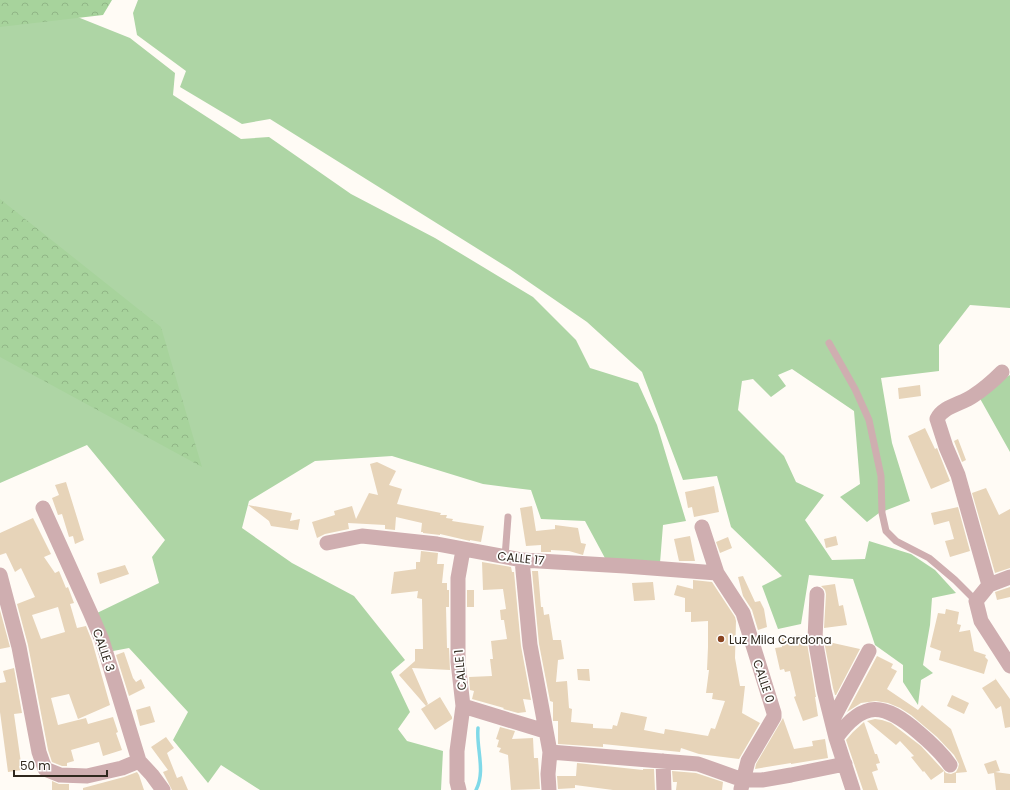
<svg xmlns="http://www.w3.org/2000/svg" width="1010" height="790" viewBox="0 0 1010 790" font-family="Poppins,sans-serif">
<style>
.green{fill:#aed5a5}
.forest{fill:url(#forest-crowns)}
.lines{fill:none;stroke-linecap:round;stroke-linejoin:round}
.stream{stroke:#80d9e8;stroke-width:3.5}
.building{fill:#e7d4b9;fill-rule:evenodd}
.service{stroke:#cfaeb0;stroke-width:7}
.minor{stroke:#cfaeb0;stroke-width:15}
.poi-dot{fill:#8a4420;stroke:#fff;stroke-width:1.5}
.labels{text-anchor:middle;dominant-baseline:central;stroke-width:3.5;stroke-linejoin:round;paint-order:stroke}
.street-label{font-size:12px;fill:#2f281e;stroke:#fff}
.poi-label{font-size:12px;fill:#2f281e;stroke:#fff;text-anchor:start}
</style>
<defs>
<pattern id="forest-crowns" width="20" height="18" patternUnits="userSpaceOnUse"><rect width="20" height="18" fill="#a7d39c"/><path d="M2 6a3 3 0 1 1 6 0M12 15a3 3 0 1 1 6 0" fill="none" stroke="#90b586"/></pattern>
</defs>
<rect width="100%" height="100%" fill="#fffbf5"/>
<path class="green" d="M 0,0 L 60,10 L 130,38 L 175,73 L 173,95 L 241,139 L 269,137 L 351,194 L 435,238 L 533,297 L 576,340 L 590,368 L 638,383 L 657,425 L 686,521 L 663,525 L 660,563 L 606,560 L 585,521 L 541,519 L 531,490 L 483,484 L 392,456 L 315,461 L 249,501 L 242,528 L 292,563 L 354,596 L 405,660 L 391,672 L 410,712 L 398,729 L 407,741 L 443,751 L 441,790 L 260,790 L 221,765 L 208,783 L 173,740 L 188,712 L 129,648 L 113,651 L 97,613 L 159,583 L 152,557 L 165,540 L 87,445 L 0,483 Z
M 138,0 L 1010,0 L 1010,308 L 970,305 L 939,345 L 939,371 L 881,378 L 892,443 L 910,501 L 879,513 L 867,522 L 840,497 L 860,484 L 854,411 L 792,369 L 778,375 L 786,386 L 771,397 L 753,379 L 742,381 L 738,410 L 784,456 L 796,482 L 824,495 L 805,520 L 832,560 L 865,559 L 869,541 L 911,554 L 935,570 L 956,593 L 932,598 L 930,625 L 923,665 L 933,673 L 921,680 L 918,705 L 903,682 L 903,665 L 875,645 L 853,579 L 809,575 L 801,624 L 778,629 L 762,586 L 782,576 L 731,527 L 717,476 L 683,480 L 642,372 L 587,322 L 510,269 L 270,119 L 242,124 L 180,87 L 186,71 L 137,35 L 133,13 Z
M 1010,375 L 1010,452 L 978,395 Z"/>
<path class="forest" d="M 0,0 L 112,0 L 103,15 L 0,27 Z
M 0,199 L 161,327 L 202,467 L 0,357 Z"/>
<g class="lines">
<path class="stream" d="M 476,790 C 486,771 476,748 478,728"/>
</g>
<path class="building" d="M 920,385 L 921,396 L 899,399 L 898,388 Z
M 925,428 L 935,449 L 937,448 L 950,481 L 931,489 L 908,436 Z
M 958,439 L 966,460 L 962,462 L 954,441 Z
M 377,462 L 396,471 L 389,485 L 402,489 L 397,504 L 441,513 L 440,515 L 447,515 L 446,518 L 453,519 L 452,521 L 484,526 L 481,542 L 470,540 L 470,541 L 440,534 L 440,535 L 423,533 L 423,532 L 421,532 L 422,523 L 396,517 L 395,530 L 385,529 L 385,525 L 348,523 L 349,529 L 325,534 L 317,538 L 312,522 L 335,515 L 334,511 L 352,506 L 356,519 L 369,493 L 378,495 L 370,464 Z
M 66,482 L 84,540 L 75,544 L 73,536 L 69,537 L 62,514 L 58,515 L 52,498 L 59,495 L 55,485 Z
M 714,486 L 719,512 L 694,517 L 692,507 L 688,508 L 685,492 Z
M 986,488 L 999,515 L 1010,509 L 1010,568 L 995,573 L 972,493 Z
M 248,505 L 292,513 L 290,521 L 300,519 L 298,530 L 271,526 L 269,521 Z
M 532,506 L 536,531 L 555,529 L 555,525 L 578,528 L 581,543 L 586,544 L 583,555 L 569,551 L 551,550 L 551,552 L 541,552 L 541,545 L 526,546 L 520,508 Z
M 958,507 L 970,551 L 950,557 L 945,541 L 954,539 L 949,521 L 934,525 L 931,513 Z
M 33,518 L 51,554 L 44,557 L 55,573 L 59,571 L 66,588 L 68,587 L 74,603 L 70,604 L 77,628 L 86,626 L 92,641 L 110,705 L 78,719 L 69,694 L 51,698 L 58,725 L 86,718 L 88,724 L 113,717 L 118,732 L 116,733 L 122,750 L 103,756 L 99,742 L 71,750 L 74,761 L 67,763 L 67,766 L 62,766 L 52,762 L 48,750 L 28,645 L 17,604 L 35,597 L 21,568 L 15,572 L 6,553 L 0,555 L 0,533 ZM 58,607 L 65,632 L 41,639 L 32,615 Z
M 690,536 L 695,561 L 679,561 L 674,539 Z
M 836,536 L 838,545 L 826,548 L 824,539 Z
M 728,537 L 732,548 L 720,553 L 716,542 Z
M 421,551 L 438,553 L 437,564 L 444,564 L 442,583 L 447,583 L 447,590 L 449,590 L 449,607 L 446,607 L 447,648 L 449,648 L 450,670 L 412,668 L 428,704 L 426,706 L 399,675 L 415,661 L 415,649 L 423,649 L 422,599 L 417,598 L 418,591 L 391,594 L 394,572 L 416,569 L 416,562 L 420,562 Z
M 482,562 L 511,567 L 512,572 L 514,572 L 521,646 L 531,700 L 523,699 L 526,712 L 518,713 L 503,709 L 504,708 L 472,699 L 474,691 L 470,690 L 469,677 L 492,676 L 490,659 L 493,659 L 491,641 L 507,639 L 504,620 L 501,620 L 500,610 L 506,609 L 503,589 L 483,590 Z
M 125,565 L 129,574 L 100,584 L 97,573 Z
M 532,571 L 538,571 L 541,607 L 543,607 L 544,615 L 549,614 L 553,640 L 561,640 L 564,659 L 558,660 L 556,682 L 567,681 L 569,708 L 572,709 L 571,722 L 593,724 L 593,728 L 612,729 L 613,725 L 617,726 L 621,712 L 647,717 L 644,730 L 664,734 L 665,729 L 708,736 L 711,728 L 715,729 L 725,701 L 712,699 L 713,693 L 706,693 L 709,670 L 707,670 L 708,647 L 708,621 L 691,622 L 691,612 L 685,612 L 685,598 L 674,595 L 677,585 L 693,589 L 693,580 L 712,582 L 735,617 L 736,621 L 735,658 L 740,686 L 745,686 L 742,713 L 760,723 L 739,759 L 699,754 L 681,748 L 680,752 L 603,744 L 603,747 L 558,744 L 558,721 L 553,721 L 553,702 L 550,701 L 539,644 Z
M 743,576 L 755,602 L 760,601 L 764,609 L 767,627 L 758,630 L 752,610 L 743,596 L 738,577 Z
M 653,582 L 655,600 L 634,601 L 632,583 Z
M 835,584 L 839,606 L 843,605 L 847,625 L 824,628 L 826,594 L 825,590 L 821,586 Z
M 1010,587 L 1010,597 L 997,600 L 995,592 Z
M 467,590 L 474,590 L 474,607 L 467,607 Z
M 946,609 L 959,612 L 957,624 L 961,625 L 959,632 L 970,630 L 974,651 L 986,655 L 985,657 L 988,660 L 984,674 L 939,660 L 941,651 L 930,647 L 938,613 L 945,614 Z
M 0,610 L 10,647 L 0,649 Z
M 798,635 L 806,637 L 816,697 L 815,697 L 818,716 L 803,721 L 794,697 L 796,696 L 790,671 L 785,672 L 784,669 L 780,670 L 775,648 L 782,647 L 782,637 Z
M 824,641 L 860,649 L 836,695 L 835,695 L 833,688 Z
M 124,652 L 133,678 L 136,682 L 141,679 L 145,688 L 129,696 L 116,655 Z
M 877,656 L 893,664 L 891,668 L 897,671 L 887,689 L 918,710 L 922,705 L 951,729 L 967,772 L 956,773 L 956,783 L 944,783 L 944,771 L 931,780 L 924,771 L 923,772 L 911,757 L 914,756 L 900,741 L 896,745 L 867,721 L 875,719 L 882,720 L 891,723 L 921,746 L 946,773 L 951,774 L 956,772 L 958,768 L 959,764 L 954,755 L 937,737 L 911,715 L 900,708 L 888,703 L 876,701 L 861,703 L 847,712 Z
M 14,668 L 22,713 L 14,714 L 22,770 L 8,772 L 0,712 L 0,683 L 6,682 L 3,671 Z
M 577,669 L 589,669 L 590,681 L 578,680 Z
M 995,678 L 1010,699 L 1010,727 L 1005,728 L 1001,706 L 996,709 L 982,688 L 996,679 Z
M 952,695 L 969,703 L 964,714 L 947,706 Z
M 440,697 L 452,717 L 452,719 L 435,730 L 421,709 Z
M 150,706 L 155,722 L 140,726 L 136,710 Z
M 783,718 L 794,749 L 813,746 L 812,741 L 825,739 L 828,758 L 791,764 L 791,763 L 755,769 L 756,764 Z
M 864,722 L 875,754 L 877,754 L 880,763 L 876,764 L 878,770 L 872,772 L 878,790 L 863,790 L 846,740 L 853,732 Z
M 500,727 L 515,731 L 512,739 L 533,738 L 534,758 L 538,758 L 540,789 L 511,790 L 508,755 L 499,752 L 501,748 L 497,747 L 499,740 L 496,739 Z
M 166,737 L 174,748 L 167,753 L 177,778 L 182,776 L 188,790 L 172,790 L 163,772 L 168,770 L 151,747 Z
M 996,760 L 1000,771 L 995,772 L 1010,774 L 1010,790 L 996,790 L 994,773 L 988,774 L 984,764 Z
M 577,763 L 643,770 L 643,769 L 654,769 L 655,790 L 613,790 L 575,785 L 575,788 L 558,789 L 557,776 L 576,776 Z
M 672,771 L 696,773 L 723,782 L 722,790 L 676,790 L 677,782 L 673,782 Z
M 137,772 L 139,775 L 144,790 L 83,790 L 83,788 L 124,777 Z
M 52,781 L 59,784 L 69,784 L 69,790 L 52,790 Z"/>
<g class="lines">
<path class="service" d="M 829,343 L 855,389 L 869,420 L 881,476 L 882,513 L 886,531 L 896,541 L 929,558 L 955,580 L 976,601
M 505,557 L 508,517"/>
<path class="minor" d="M 43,508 L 90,612 L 102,640 L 139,761 L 152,775 L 163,790
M 702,527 L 717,573 L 743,613 L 774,713 L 774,717 L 748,761 L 741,789
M 327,543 L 362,536 L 437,544 L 522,560 L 625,566 L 717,573
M 522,560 L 530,645 L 550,752 L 548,774 L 549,790
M 0,575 L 19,647 L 39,752 L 45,769 L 60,775 L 87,776 L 122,768 L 139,761
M 1010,577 L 989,585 L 976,601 L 981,621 L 1010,666
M 989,585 L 958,475 L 946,447 L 937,419 C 943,406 962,404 973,396 C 984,389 993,381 1002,372
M 817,594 L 815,639 L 824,690 L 836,738 L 853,790
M 463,706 L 545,731
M 832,721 L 869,651
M 836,738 C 864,699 884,703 918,732 C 930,742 941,752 950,765
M 550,752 L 698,764 L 743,780 L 762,780 L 791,775 L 845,764
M 663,761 L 664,790
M 459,790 L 457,782 L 457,751 L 463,706 L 458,662 L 458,578 L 463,550"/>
</g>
<circle class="poi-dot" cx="721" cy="639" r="4"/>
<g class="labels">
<g class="street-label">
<text transform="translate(521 558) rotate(6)">CALLE 17</text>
<text transform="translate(104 650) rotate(71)">CALLE 3</text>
<text transform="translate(460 670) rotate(-95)">CALLE 1</text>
<text transform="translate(764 681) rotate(72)">CALLE 0</text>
</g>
<g class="poi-label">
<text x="729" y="639">Luz Mila Cardona</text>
</g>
</g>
<path d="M14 770v6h93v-6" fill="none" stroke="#2f281e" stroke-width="2"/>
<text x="20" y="770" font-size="12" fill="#2f281e" stroke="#ffffff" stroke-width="3" paint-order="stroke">50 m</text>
</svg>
